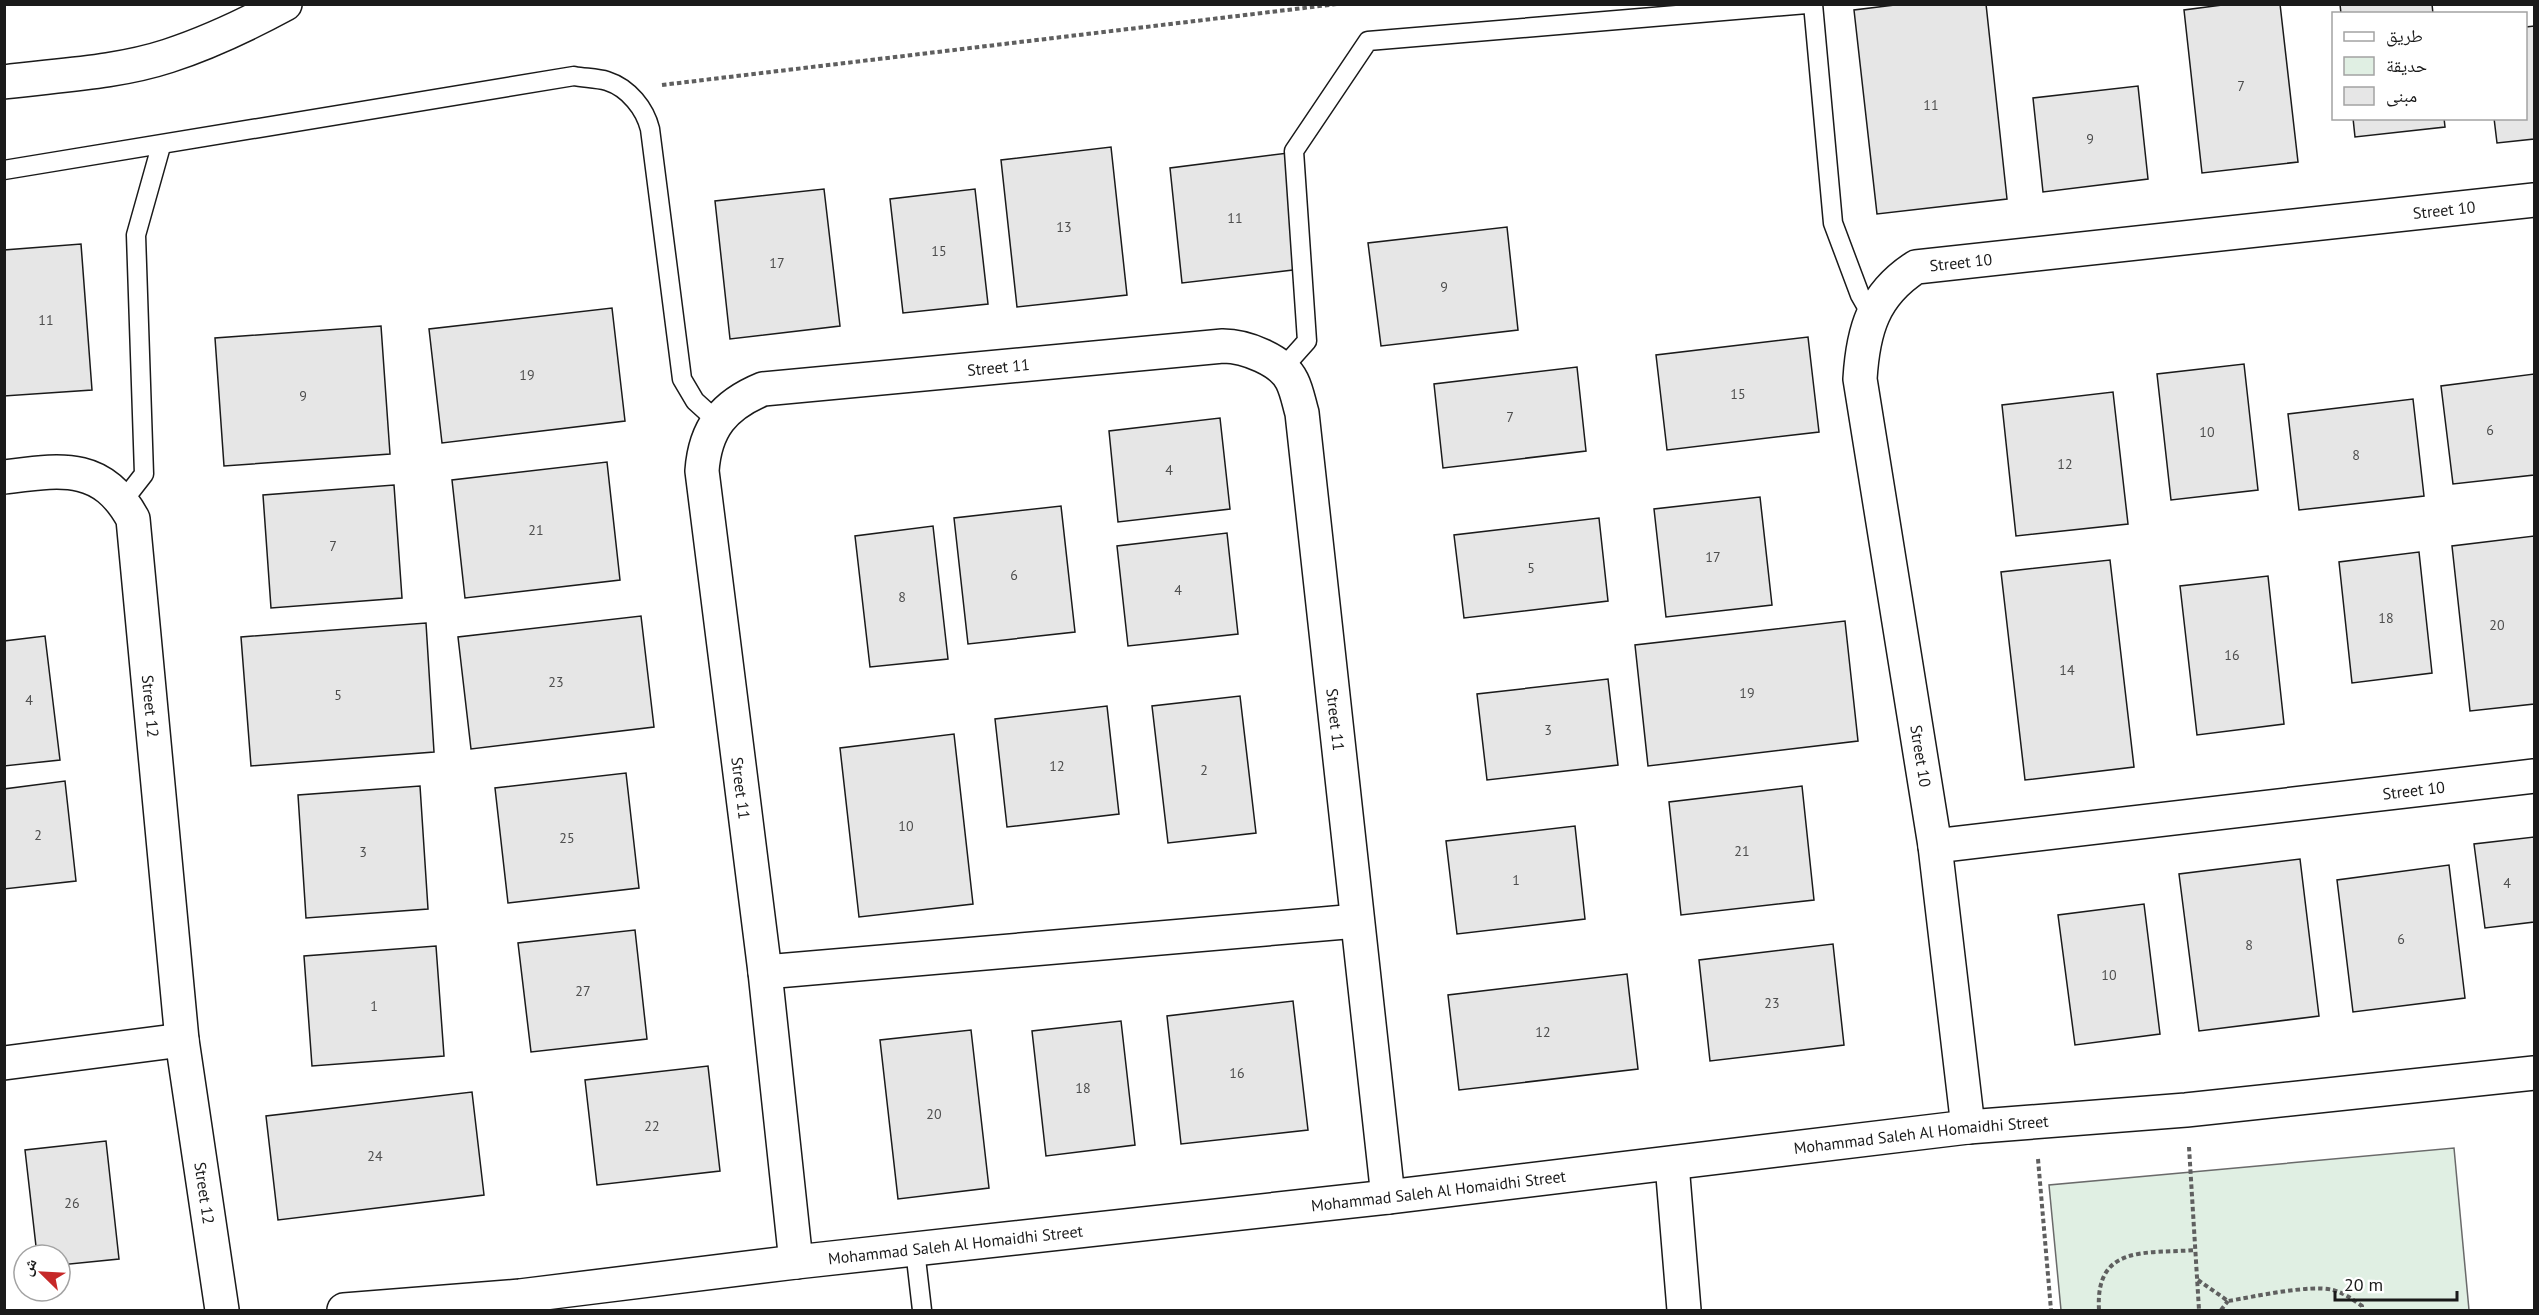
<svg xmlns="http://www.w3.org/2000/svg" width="2539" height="1315" viewBox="0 0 2539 1315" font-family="'PT Sans','Noto Naskh Arabic',sans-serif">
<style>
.green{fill:#e0efe3;stroke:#6a6a6a;stroke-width:1.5}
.building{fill:#e6e6e6;stroke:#1a1a1a;stroke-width:1.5}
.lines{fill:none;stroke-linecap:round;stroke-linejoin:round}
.service-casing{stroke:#1a1a1a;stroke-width:21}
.minor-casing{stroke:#1a1a1a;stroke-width:36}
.tertiary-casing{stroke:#1a1a1a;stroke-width:36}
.motorway-casing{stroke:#1a1a1a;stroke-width:36}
.path{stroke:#5f5f5f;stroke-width:4;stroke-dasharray:4.5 3;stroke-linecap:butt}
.service{stroke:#fff;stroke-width:18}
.minor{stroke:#fff;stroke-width:33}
.tertiary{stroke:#fff;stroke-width:33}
.motorway{stroke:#fff;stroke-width:33}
.labels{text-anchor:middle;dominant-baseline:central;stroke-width:4.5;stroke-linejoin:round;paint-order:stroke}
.number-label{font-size:14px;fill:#4d4d4d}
.street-label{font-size:16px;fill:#1a1a1a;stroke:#fff}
</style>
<rect width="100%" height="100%" fill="#fff"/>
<path class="green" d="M 2454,1148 L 2469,1310 L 2061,1310 L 2049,1185 Z"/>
<path class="building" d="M 1903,4 L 1986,4 L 2007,199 L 1877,214 L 1854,10 Z
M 2230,4 L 2280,4 L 2298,162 L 2202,173 L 2184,10 Z
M 2340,4 L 2432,4 L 2433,14 L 2341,14 Z
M 2534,26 L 2534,139 L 2497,143 L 2494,118 L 2526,118 L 2526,27 Z
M 2138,86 L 2148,179 L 2043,192 L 2033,98 Z
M 2353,118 L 2444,118 L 2445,127 L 2355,137 Z
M 1111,147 L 1127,295 L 1017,307 L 1001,160 Z
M 1288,153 L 1301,269 L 1182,283 L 1170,168 Z
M 824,189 L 840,326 L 730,339 L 715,201 Z
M 975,189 L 988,304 L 903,313 L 890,199 Z
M 1507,227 L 1518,330 L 1381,346 L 1368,243 Z
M 81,244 L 92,390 L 4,396 L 4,250 Z
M 612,308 L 625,421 L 442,443 L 429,329 Z
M 381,326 L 390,454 L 224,466 L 215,338 Z
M 1808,337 L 1819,432 L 1667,450 L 1656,355 Z
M 2244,364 L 2258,490 L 2171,500 L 2157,374 Z
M 1577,367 L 1586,451 L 1443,468 L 1434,384 Z
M 2534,374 L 2534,475 L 2453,484 L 2441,386 Z
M 2113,392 L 2128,524 L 2016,536 L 2002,405 Z
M 2413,399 L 2424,496 L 2299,510 L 2288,414 Z
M 1220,418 L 1230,509 L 1118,522 L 1109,431 Z
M 607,462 L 620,580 L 465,598 L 452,480 Z
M 394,485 L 402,598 L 271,608 L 263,495 Z
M 1760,497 L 1772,605 L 1666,617 L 1654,509 Z
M 1061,506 L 1075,632 L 968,644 L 954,518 Z
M 1599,518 L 1608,601 L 1464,618 L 1454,535 Z
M 933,526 L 948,659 L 870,667 L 855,536 Z
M 1227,533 L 1238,634 L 1128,646 L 1117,546 Z
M 2534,536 L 2534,704 L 2470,711 L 2452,546 Z
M 2419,552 L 2432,673 L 2352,683 L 2339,562 Z
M 2110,560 L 2134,767 L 2025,780 L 2001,572 Z
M 2268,576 L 2284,724 L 2197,735 L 2180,586 Z
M 641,616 L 654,727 L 471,749 L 458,637 Z
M 1845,621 L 1858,741 L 1648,766 L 1635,645 Z
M 426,623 L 434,752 L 251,766 L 241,637 Z
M 45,636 L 60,760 L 4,766 L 4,641 Z
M 1608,679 L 1618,765 L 1487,780 L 1477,694 Z
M 1240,696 L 1256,833 L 1168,843 L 1152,706 Z
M 1107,706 L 1119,814 L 1007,827 L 995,719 Z
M 954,734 L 973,904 L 859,917 L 840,748 Z
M 626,773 L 639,888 L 508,903 L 495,788 Z
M 65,781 L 76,881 L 4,889 L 4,789 Z
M 420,786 L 428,909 L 306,918 L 298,795 Z
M 1802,786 L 1814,900 L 1681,915 L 1669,802 Z
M 1575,826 L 1585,919 L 1457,934 L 1446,841 Z
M 2534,837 L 2534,922 L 2485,928 L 2474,844 Z
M 2300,859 L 2319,1016 L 2199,1031 L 2179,874 Z
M 2449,865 L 2465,998 L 2353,1012 L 2337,880 Z
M 2144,904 L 2160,1034 L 2075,1045 L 2058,915 Z
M 635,930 L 647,1039 L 531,1052 L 518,943 Z
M 1833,944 L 1844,1045 L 1710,1061 L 1699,960 Z
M 436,946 L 444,1056 L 312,1066 L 304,956 Z
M 1627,974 L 1638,1069 L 1459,1090 L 1448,995 Z
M 1293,1001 L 1308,1130 L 1181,1144 L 1167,1016 Z
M 1121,1021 L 1135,1145 L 1046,1156 L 1032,1031 Z
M 971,1030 L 989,1188 L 898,1199 L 880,1040 Z
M 708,1066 L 720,1171 L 597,1185 L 585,1080 Z
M 472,1092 L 484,1195 L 278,1220 L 266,1116 Z
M 106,1141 L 119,1259 L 60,1265 L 60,1255 L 37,1255 L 25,1150 Z"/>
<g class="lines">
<g class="service-casing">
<path id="service" d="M 1813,4 L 1833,223 L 1860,295 L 1872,316
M 4,170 L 574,76 C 584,78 597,78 607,81 C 629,88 645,109 650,129 L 682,379 L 695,401 L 717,421
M 1282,369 L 1307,341 L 1294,151 L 1368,41 L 1807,4
M 123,501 L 144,474 L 136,235 L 161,146
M 915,1250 L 922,1310"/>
</g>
<g class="minor-casing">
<g id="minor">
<path id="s1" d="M 4,477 C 61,470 102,462 133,519 L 182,1040 L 222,1310"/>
<path id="s2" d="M 1935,846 L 2534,776"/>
<path d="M 765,972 L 1357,921"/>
<path d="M 4,1063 L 182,1040"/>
<path id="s3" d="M 1968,1127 L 1935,846 L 1860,379 C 1863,330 1873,295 1916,267 L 2534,200"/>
<path d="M 1672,1164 L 1684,1310"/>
<path id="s4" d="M 796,1262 L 765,972 L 702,471 C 705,428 724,405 763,389 L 1223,346 C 1245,346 1282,360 1292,381 C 1297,391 1299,403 1302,413 L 1388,1197"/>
</g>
</g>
<g class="tertiary-casing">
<g id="tertiary">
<path id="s5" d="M 344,1310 L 520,1296 L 796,1262 L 1388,1197 L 1968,1127 L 2186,1110 L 2534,1073"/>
</g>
</g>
<g class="motorway-casing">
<path id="motorway" d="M 4,82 C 58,75 116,73 168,56 C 208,43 248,24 285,4"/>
</g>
<path class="path" d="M 662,85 L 1337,4
M 2189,1147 L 2199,1310
M 2038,1159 L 2051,1310
M 2198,1280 L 2228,1301 C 2253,1297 2310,1284 2333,1290 C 2344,1293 2352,1299 2362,1306 L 2362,1310
M 2099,1310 C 2095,1244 2146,1254 2195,1250
M 2221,1310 L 2228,1301"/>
<use href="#service" class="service"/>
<use href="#minor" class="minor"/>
<use href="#tertiary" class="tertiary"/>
<use href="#motorway" class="motorway"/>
</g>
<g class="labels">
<g class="number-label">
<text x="2241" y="86">7</text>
<text x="1931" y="105">11</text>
<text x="2090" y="139">9</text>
<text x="1235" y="218">11</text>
<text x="1064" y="227">13</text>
<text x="939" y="251">15</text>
<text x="777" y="263">17</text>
<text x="1444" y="287">9</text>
<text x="46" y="320">11</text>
<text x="527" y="375">19</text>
<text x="1738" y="394">15</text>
<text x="303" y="396">9</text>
<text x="1510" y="417">7</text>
<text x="2490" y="430">6</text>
<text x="2207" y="432">10</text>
<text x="2356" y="455">8</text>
<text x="2065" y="464">12</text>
<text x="1169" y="470">4</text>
<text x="536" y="530">21</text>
<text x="333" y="546">7</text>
<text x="1713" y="557">17</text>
<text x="1531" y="568">5</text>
<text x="1014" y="575">6</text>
<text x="1178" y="590">4</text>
<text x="902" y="597">8</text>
<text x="2386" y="618">18</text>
<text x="2497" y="625">20</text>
<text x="2232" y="655">16</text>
<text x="2067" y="670">14</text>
<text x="556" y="682">23</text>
<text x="1747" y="693">19</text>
<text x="338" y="695">5</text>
<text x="29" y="700">4</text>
<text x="1548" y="730">3</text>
<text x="1057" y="766">12</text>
<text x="1204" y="770">2</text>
<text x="906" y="826">10</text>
<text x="38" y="835">2</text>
<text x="567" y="838">25</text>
<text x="1742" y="851">21</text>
<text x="363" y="852">3</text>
<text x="1516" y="880">1</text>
<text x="2507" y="883">4</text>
<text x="2401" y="939">6</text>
<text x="2249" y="945">8</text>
<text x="2109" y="975">10</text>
<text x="583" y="991">27</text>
<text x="1772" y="1003">23</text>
<text x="374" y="1006">1</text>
<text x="1543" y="1032">12</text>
<text x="1237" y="1073">16</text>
<text x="1083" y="1088">18</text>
<text x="934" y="1114">20</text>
<text x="652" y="1126">22</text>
<text x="375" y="1156">24</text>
<text x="72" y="1203">26</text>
</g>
<g class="street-label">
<text stroke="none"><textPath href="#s3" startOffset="1418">Street 10</textPath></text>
<text stroke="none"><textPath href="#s3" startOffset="932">Street 10</textPath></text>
<text stroke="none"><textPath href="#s4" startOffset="1142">Street 11</textPath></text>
<text stroke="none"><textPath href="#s1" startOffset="336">Street 12</textPath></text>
<text stroke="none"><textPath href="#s4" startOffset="1790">Street 11</textPath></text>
<text transform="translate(1921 756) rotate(81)">Street 10</text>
<text transform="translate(741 788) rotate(83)">Street 11</text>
<text stroke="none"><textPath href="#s2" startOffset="482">Street 10</textPath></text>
<text stroke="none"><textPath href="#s5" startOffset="1587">Mohammad Saleh Al Homaidhi Street</textPath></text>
<text stroke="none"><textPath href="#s5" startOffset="1101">Mohammad Saleh Al Homaidhi Street</textPath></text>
<text stroke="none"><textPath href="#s1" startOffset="826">Street 12</textPath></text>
<text stroke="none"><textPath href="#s5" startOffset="615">Mohammad Saleh Al Homaidhi Street</textPath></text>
</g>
</g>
<rect width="2539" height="1315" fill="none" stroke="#1a1a1a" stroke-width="12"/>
<rect x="2332" y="12" width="195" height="108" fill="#ffffff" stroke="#a3a3a3" stroke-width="1.5"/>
<rect x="2344" y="32" width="30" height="9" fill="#ffffff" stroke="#a3a3a3" stroke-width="1.5"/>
<text x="2386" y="42" font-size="18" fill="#1a1a1a">طريق</text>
<rect x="2344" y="57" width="30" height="18" fill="#e0efe3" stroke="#a3a3a3" stroke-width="1.5"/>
<text x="2386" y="72" font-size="18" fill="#1a1a1a">حديقة</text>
<rect x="2344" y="87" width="30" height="18" fill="#e6e6e6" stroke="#a3a3a3" stroke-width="1.5"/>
<text x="2386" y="102" font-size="18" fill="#1a1a1a">مبنى</text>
<g transform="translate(42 1273) rotate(294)"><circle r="28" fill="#ffffff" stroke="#a3a3a3" stroke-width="1.5"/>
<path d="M0-4.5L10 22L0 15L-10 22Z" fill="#c62828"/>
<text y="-9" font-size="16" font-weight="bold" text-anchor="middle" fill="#1a1a1a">ش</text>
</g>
<path d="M2335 1291v9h122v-9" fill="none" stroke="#1a1a1a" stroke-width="3"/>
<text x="2344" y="1291" font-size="18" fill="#1a1a1a" stroke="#ffffff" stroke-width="4.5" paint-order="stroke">20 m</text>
</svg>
